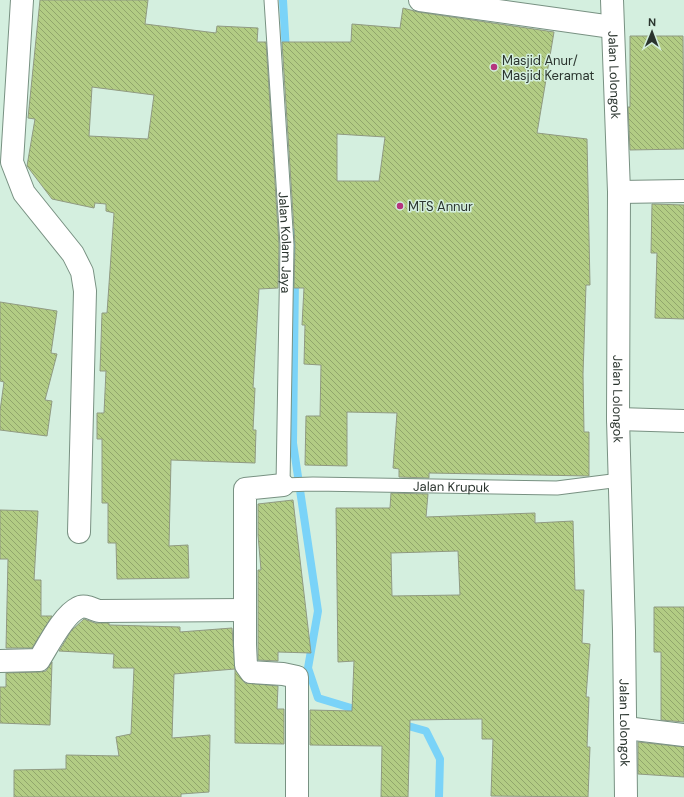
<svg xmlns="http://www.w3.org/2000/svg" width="684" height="797" viewBox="0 0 684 797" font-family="'DM Sans',sans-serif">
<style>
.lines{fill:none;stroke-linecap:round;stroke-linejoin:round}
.stream{stroke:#7ad3f8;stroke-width:8}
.building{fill:url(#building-back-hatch);stroke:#909a82;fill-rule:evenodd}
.service-casing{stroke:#789182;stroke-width:15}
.minor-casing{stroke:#789182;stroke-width:24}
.service{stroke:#fff;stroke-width:13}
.minor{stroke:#fff;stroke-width:22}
.poi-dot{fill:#b5347e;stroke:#d4efdf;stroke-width:1.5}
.labels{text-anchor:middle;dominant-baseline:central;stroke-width:3;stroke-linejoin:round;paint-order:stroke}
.poi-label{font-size:13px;fill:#2a342e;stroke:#d4efdf;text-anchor:start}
.street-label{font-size:13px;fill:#2a342e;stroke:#d4efdf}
</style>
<defs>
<pattern id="building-back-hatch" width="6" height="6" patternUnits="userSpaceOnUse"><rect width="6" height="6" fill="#b2cc84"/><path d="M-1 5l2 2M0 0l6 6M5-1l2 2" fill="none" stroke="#91a66c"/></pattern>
</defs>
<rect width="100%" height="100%" fill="#d4efdf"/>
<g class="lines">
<path class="stream" d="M 283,0 L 286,52
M 295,266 L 295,232
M 295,278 L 293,443 L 318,611 L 308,668 L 318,698 L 361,711
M 401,724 L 426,731 L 440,759 L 439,797"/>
</g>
<path class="building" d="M 40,0 L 148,0 L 145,24 L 216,33 L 217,26 L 258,28 L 257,42 L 266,42 L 279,245 L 278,288 L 259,289 L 253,388 L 255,388 L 253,430 L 256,430 L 255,463 L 171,460 L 169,546 L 188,545 L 189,578 L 117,579 L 116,543 L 108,543 L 108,503 L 102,503 L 102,439 L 97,439 L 97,413 L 104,413 L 106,371 L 100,371 L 102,313 L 107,313 L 114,213 L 106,211 L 106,204 L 95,203 L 94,208 L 52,199 L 27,166 L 35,119 L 28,118 ZM 92,87 L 154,95 L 148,139 L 89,136 Z
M 403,8 L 418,12 L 554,32 L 537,133 L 587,139 L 590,285 L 586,285 L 583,374 L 584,432 L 589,432 L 589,476 L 429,473 L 429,478 L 399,477 L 399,469 L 393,468 L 397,413 L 347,412 L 347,466 L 305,465 L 306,416 L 320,416 L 321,365 L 304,364 L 305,325 L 302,325 L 304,288 L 294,288 L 295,245 L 282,42 L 351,42 L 352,24 L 400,28 ZM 337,134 L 385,137 L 379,181 L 337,181 Z
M 630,36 L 683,36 L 684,149 L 630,150 L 628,107 L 630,107 Z
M 652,204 L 684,205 L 684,319 L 655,318 L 657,253 L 651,253 Z
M 0,302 L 57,311 L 51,353 L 57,354 L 45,400 L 52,401 L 47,436 L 0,430 L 0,411 L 4,382 L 0,381 Z
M 391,493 L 428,494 L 426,517 L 535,513 L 535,523 L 573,521 L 575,590 L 584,590 L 582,643 L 590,644 L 586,697 L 589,697 L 587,747 L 590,747 L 588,797 L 491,796 L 493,739 L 482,739 L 482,719 L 410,720 L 408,797 L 381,797 L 382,746 L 310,745 L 310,710 L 352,711 L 354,661 L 338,662 L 336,508 L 390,508 ZM 458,551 L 460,595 L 392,596 L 391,553 Z
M 293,500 L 311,653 L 278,652 L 278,661 L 258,660 L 258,570 L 261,570 L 258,535 L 258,504 Z
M 0,510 L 38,511 L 34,580 L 41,580 L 41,616 L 52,616 L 32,648 L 6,648 L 8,559 L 0,559 Z
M 654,607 L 684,607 L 684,722 L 661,720 L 661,652 L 654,652 Z
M 84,619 L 95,623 L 109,623 L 109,625 L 180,627 L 180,632 L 232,628 L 235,669 L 174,674 L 172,738 L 210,735 L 209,792 L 181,794 L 181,797 L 14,797 L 14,770 L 66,769 L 66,755 L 119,756 L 116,737 L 131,734 L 134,668 L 113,668 L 114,654 L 59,651 L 71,631 Z
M 52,662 L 50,725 L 0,723 L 0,687 L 6,687 L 6,673 L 40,672 L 46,671 Z
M 235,669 L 245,683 L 278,686 L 277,709 L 284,709 L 284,744 L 235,743 Z
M 638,742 L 684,747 L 684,777 L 638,774 Z"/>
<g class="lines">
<g class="service-casing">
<g id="service">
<path id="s1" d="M 271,0 L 287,245 L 283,485 L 313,484 L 557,488 L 620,480"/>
</g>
</g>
<g class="minor-casing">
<g id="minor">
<path d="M 22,0 L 12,162 L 24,193 L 73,254 L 82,272 L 85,291 L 79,532"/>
<path d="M 420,0 L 612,27"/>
<path id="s2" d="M 612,0 L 619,192 L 618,419 L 624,631 L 626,797"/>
<path d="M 619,192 L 684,191"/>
<path d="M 618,419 L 684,421"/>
<path d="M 283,485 L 245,489 L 245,645 L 246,665 L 251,672 L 283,674 L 297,677 L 297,797"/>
<path d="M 0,661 L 39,660 C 48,646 63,615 78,608 C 84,604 92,609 99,611 L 245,610"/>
<path d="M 626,728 L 684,735"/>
</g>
</g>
<use href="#service" class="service"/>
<use href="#minor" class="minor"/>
</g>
<g class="poi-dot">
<circle cx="494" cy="67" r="4"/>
<circle cx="400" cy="206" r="4"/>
</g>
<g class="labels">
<g class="poi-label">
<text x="502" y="60">Masjid Anur/<tspan x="502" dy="15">Masjid Keramat</tspan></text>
<text x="408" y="206">MTS Annur</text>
</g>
<g class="street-label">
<text stroke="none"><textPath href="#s2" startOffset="75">Jalan Lolongok</textPath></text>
<text stroke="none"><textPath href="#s1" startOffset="243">Jalan Kolam Jaya</textPath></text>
<text stroke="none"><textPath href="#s2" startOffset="399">Jalan Lolongok</textPath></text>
<text stroke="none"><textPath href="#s1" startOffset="654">Jalan Krupuk</textPath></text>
<text stroke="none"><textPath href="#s2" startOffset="723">Jalan Lolongok</textPath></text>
</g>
</g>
<g transform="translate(652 32) rotate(1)" stroke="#d4efdf" stroke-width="3" paint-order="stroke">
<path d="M0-3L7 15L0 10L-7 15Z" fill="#2a342e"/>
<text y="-6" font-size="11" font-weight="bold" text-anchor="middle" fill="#2a342e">N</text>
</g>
</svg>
